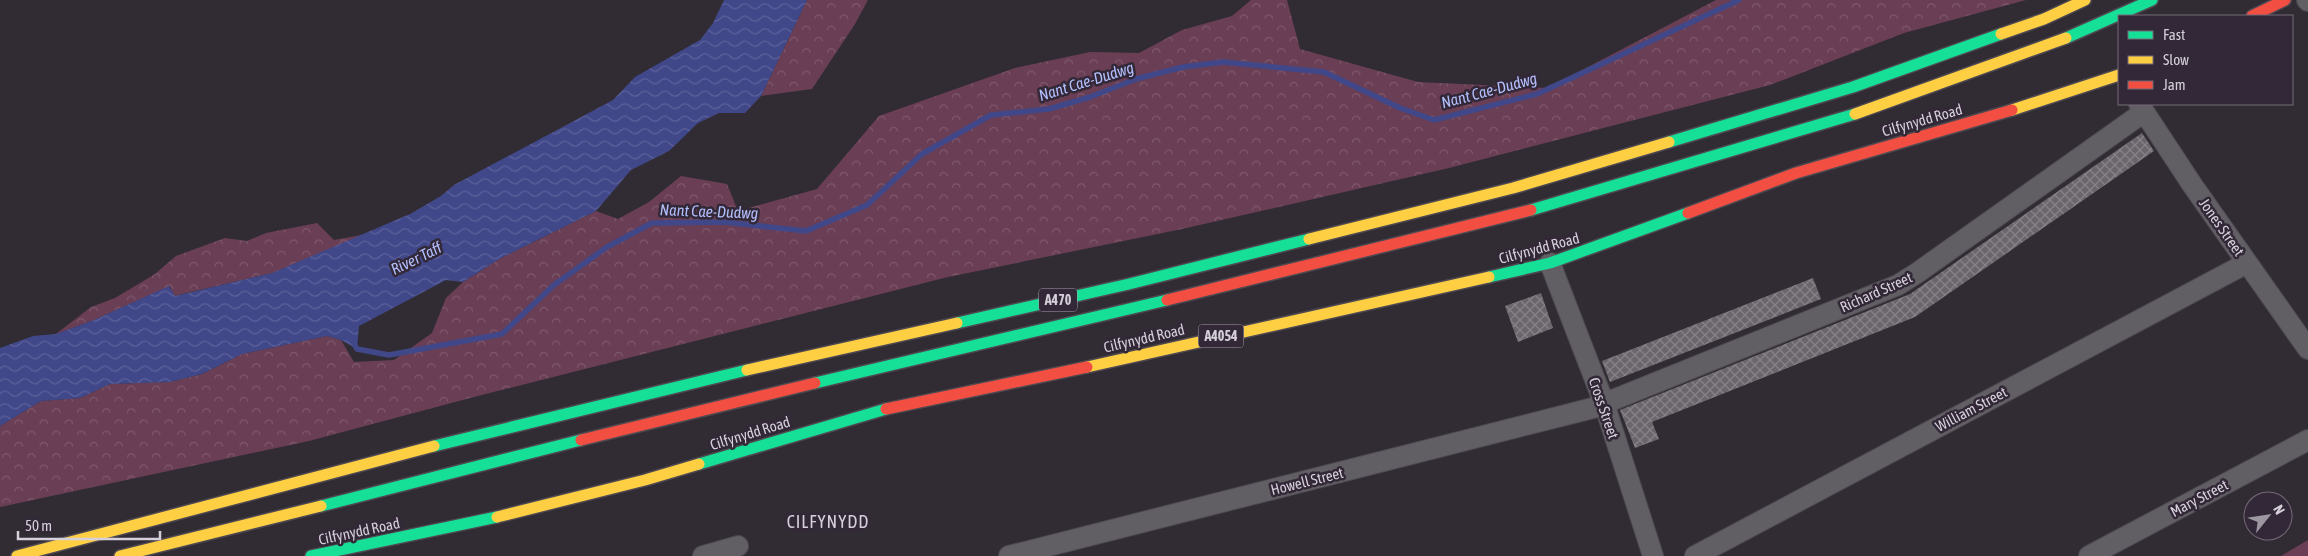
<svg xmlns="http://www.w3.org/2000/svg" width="2308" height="556" viewBox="0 0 2308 556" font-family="'Asap Condensed',sans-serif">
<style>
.green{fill:#6a3e55}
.forest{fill:url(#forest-crowns)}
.water{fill:url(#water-waves)}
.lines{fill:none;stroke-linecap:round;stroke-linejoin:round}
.stream{stroke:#41488a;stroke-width:5.5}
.building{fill:url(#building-cross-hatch)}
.street-casing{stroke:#4e4951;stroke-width:22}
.fast-casing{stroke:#4e4951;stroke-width:14}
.slow-casing{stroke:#4e4951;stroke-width:14}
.jam-casing{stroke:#4e4951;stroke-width:14}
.street{stroke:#615e64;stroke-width:20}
.fast{stroke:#16e098;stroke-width:11}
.slow{stroke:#ffcf43;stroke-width:11}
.jam{stroke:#f24e42;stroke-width:11}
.labels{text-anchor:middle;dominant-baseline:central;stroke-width:5;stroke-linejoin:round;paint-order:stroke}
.shield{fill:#322837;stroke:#a59ea9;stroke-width:1}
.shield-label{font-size:14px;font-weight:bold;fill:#d6d0da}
.street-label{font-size:15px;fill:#d6d0da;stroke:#322837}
.water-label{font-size:16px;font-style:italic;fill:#b2befc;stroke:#322837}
.quarter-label{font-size:18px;letter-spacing:1px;fill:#d6d0da;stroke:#322837}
</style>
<defs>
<pattern id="forest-crowns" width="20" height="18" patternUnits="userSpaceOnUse" patternTransform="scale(1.25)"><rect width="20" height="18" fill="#6a3e55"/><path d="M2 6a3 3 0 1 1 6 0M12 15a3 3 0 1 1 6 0" fill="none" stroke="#7f596d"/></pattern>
<pattern id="water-waves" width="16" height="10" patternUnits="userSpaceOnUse" patternTransform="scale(1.25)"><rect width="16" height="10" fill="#41488a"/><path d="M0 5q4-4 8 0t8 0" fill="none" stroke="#5c619a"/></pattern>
<pattern id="building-cross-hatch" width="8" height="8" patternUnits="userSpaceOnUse" patternTransform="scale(1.25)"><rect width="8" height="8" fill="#6b666c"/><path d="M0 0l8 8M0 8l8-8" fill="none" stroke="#868287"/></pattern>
</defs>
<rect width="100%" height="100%" fill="#312c34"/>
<path class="green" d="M 2308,540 L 2308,556 L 2281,556 Z"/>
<path class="forest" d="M 807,0 L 868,0 L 855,24 L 812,89 L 761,96 Z
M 1251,0 L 1287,0 L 1300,49 L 1418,82 L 1548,88 L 1716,0 L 2026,0 L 1904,33 L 1770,85 L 1449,168 L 1182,229 L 948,277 L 470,398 L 309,441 L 0,507 L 0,426 L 41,401 L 80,398 L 110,384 L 170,382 L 202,374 L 242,354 L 327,336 L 341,340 L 354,362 L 394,360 L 432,333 L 446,298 L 463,282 L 501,258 L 596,211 L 618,219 L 649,202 L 681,176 L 727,184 L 738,211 L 817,189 L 879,116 L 1015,68 L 1090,52 L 1139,53 L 1182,30 L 1232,16 Z
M 317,223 L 334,240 L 367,234 L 272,273 L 174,296 L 170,286 L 94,320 L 56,334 L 91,307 L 115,298 L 155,274 L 176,256 L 225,238 L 247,241 L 266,233 Z"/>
<path class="water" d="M 724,0 L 807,0 L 761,96 L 745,113 L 719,113 L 698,123 L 669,151 L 631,170 L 596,211 L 501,258 L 463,282 L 446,280 L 359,326 L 357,349 L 341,340 L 327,336 L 242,354 L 202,374 L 170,382 L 110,384 L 80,398 L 41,401 L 0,426 L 0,348 L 33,336 L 56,334 L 94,320 L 169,286 L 175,296 L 272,273 L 410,214 L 441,196 L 454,185 L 613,100 L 635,77 L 700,40 L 713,23 Z"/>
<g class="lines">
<path class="stream" d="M 353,342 L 357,349 L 389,355 L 502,334 L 554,285 L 607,247 L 652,223 L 724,222 L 806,231 L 867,205 L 922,154 L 991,115 L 1049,109 L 1090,97 L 1136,79 L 1183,67 L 1223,62 L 1324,72 L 1400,108 L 1434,120 L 1537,94 L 1739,0"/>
</g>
<path class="building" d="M 2142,133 L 2154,151 L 1915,317 L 1652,422 L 1659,439 L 1635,448 L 1620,410 L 1910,294 Z
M 1813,278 L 1821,299 L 1610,382 L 1602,361 Z
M 1541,293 L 1553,328 L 1518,342 L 1505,306 Z"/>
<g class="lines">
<g class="street-casing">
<path id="street" d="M 2307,0 L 2308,1
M 2139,104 L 2193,186 L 2308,349
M 1550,263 L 1604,403 L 1653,556
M 703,556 L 738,546
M 1009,556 L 1593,408 L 1898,285 L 1917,273 L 2144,112
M 1695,556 L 2247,263
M 2089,556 L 2308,440"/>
</g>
<g class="fast-casing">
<path id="fast" d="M 2066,38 L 2152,0
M 1669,142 L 1853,87 L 2001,34
M 1531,210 L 1855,114
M 1489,277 L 1550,263 L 1688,213
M 957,323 L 1129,284 L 1309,239
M 815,383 L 1167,300
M 434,446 L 747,370
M 699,464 L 886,409
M 321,506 L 581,440
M 311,556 L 497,517"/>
</g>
<g class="slow-casing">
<path id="slow" d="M 2001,34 L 2044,19 L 2085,0
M 2012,110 L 2119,75
M 1855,114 L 2066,38
M 1309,239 L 1513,188 L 1669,142
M 1087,367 L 1489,277
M 747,370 L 957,323
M 497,517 L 645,480 L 699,464
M 17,556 L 434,446
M 120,556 L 321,506"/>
</g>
<g class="jam-casing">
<path id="jam" d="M 2252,16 L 2285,0
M 1688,213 L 1796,173 L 2012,110
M 1167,300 L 1531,210
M 886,409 L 1087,367
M 581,440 L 815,383"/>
</g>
<use href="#street" class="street"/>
<use href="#fast" class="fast"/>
<use href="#slow" class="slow"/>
<use href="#jam" class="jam"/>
</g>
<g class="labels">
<g class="shield">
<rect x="1039" y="288.5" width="38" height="23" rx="4"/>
<rect x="1198.5" y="324.5" width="45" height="23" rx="4"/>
</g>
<g class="shield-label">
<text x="1058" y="300">A470</text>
<text x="1221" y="336">A4054</text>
</g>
<g class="street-label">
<text transform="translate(1922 120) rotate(-16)">Cilfynydd Road</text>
<text transform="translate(2222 227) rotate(55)">Jones Street</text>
<text transform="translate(1539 248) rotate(-15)">Cilfynydd Road</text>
<text transform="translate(1876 292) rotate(-24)">Richard Street</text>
<text transform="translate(1144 338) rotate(-13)">Cilfynydd Road</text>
<text transform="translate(1604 408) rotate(71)">Cross Street</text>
<text transform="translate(1971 409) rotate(-28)">William Street</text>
<text transform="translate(750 433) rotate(-17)">Cilfynydd Road</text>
<text transform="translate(1307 481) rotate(-14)">Howell Street</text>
<text transform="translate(2199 498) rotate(-28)">Mary Street</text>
<text transform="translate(359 531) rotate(-12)">Cilfynydd Road</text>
</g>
<g class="water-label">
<text transform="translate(1086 81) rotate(-17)">Nant Cae-Dudwg</text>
<text transform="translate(1489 90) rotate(-15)">Nant Cae-Dudwg</text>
<text transform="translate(709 211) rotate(2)">Nant Cae-Dudwg</text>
<text transform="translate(416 258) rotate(-26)">River Taff</text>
</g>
<g class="quarter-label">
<text x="828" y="521">CILFYNYDD</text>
</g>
</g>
<rect x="2118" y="15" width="175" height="90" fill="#322837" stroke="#746b78"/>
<rect x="2128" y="31" width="25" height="8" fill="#16e098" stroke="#746b78"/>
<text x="2163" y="40" font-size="15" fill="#d6d0da">Fast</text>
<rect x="2128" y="56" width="25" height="8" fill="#ffcf43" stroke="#746b78"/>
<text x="2163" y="65" font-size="15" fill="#d6d0da">Slow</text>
<rect x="2128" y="81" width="25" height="8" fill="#f24e42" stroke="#746b78"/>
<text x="2163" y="90" font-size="15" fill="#d6d0da">Jam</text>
<g transform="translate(2268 516) rotate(60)"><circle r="24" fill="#322837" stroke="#746b78"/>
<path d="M0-4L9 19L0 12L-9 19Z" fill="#9c97a0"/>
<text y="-8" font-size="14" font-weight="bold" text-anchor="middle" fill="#d6d0da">N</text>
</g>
<path d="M18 531v8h142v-8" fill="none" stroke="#d6d0da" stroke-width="2.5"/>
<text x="25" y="531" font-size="15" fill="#d6d0da" stroke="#322837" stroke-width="4" paint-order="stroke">50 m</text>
</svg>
